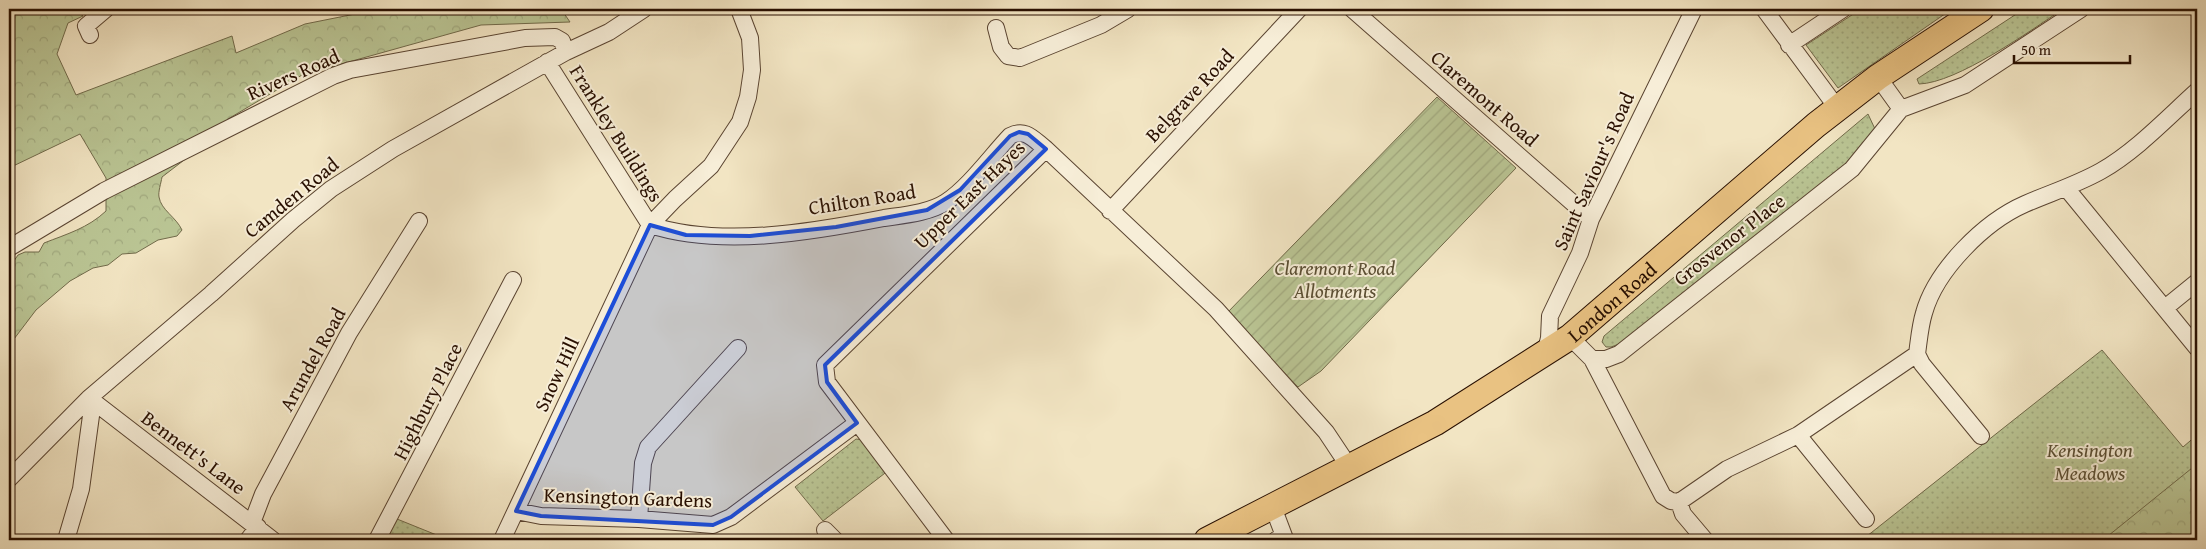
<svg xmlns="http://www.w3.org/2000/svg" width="2206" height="549" viewBox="0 0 2206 549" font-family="'Gentium Book Plus',serif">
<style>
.grass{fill:url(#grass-dots);stroke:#716a4a}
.forest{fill:url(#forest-crowns);stroke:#716a4a}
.garden{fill:url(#garden-furrows);stroke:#716a4a}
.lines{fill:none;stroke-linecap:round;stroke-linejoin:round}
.minor-casing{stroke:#5a4431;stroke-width:18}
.highway-casing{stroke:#280f00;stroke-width:27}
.minor{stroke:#f7eed8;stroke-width:16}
.highway{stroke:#e9c282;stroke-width:25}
.marked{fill:#1d4ed8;fill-opacity:0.2;stroke:#1d4ed8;stroke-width:4;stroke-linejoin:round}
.labels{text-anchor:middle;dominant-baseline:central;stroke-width:4;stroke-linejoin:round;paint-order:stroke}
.street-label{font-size:20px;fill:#280f00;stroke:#f7eed8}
.park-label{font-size:20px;font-style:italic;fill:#5b4f34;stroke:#f7eed8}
</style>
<defs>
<pattern id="grass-dots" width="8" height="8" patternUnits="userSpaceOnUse" patternTransform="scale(1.25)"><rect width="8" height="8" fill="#bac594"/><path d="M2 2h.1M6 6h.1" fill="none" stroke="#a0a87e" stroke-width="1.8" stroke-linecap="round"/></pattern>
<pattern id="forest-crowns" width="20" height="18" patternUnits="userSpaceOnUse" patternTransform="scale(1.25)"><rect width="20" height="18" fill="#bac594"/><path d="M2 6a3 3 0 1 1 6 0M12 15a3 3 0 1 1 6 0" fill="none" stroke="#a0a87e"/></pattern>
<pattern id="garden-furrows" width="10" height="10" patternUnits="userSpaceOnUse" patternTransform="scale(1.25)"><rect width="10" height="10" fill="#bac594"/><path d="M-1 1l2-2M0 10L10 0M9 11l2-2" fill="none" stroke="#a0a87e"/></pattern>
</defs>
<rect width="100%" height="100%" fill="#f2e5c3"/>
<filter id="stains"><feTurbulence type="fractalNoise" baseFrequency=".004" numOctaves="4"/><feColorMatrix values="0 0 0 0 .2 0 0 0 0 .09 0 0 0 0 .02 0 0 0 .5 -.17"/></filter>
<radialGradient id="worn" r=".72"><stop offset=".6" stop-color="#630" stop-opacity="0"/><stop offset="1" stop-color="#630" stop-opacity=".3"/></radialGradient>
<path class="grass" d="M 1861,9 L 1952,9 L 1838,88 L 1806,45 Z
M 2024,9 L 2063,9 C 2030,31 1957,83 1919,84 L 1917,79 Z
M 1868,114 L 1875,129 L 1866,148 L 1824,185 L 1619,344 L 1611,347 L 1606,347 L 1602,342 L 1604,336 Z
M 2102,350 L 2183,447 L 2197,435 L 2197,540 L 1862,540 Z
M 856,439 L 863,440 L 889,470 L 823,521 L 795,487 Z
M 397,519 L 449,540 L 386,540 Z"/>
<path class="forest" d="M 9,9 L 74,9 L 83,16 L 68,23 L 57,54 L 76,95 L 232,36 L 236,53 L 305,24 L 380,9 L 561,9 L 570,22 L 481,25 L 302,75 L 228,119 L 218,134 L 162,177 C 161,183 158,192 159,197 C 161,210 176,217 182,230 L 177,236 L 158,240 L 136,253 L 122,254 L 108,265 L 93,268 L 70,281 L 36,310 L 14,339 L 9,342 L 9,268 L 18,255 L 25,252 L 39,252 L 44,243 C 67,234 88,228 106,211 L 106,178 L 80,134 L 9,168 Z
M 2197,464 L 2197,540 L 2103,540 Z"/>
<path class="garden" d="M 1437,97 L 1516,168 L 1321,371 L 1298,387 L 1227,313 Z"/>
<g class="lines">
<g class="minor-casing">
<path id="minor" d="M 1352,9 L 1591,219
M 1764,9 L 1838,109
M 996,28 L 1001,47 L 1008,56 L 1020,58 L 1101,25 L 1128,9
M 90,35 L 86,26 L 106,9
M 1789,45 L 1843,9
M 547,62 L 650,225
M 1878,77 L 1901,109 L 1965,85 L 2081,9
M 2067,189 L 2197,348
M 1110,211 L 1299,9
M 650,225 C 721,248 812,232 884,218 C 904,215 929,213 946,202 C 969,187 991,156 1010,136 C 1026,128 1033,139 1046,149
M 9,248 L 104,191 L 333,76 L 350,70 L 525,38 L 555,37 L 562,41 L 566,52
M 2165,308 L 2197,282
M 1570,337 L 1592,359 L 1606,359 L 1619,354 L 1852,169 L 1901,109
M 1545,354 L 1549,338 L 1550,316 L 1580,253 L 1591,219 L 1694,9
M 1917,354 L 1922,364 L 1981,436
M 1592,359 L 1663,496 L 1671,501 L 1679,502 L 1727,469 L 1798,435 L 1917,354 C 1919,340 1920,326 1924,313 C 1936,270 1984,222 2025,204 C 2050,193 2076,185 2101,171 C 2136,151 2167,118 2197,91
M 89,398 L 273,540
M 1798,435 L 1866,519
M 9,479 L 89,398 L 211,294 L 293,220 L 331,189 L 393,149 L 566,52 L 609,32 L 644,9
M 1679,502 L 1683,514 L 1705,540
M 1273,507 L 1284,536 L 1276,540
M 516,511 L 541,516 L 639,519 L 713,525 L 731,517 L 857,423
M 639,519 L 643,463 L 648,447 L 738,348
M 252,523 L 263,494 L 349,333 L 419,221
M 825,530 L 835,540
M 66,540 L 81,489 L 93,401
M 248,540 L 258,527
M 377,540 L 513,280
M 502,540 L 650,225 L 675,199 L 711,166 L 740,122 L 748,97 L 752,70 L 750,38 L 739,9
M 946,540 L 827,382 L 825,365 L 1046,149 L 1216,309 L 1326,432 L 1350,468"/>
</g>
<g class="highway-casing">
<g id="highway">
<path id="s1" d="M 1207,540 L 1435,423 L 1570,337 L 1816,125 L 1878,77 L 1981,9"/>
</g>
</g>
<use href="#minor" class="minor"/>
<use href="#highway" class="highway"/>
</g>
<path class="marked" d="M 1019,132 L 1028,134 L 1046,149 L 825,365 L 827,382 L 857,423 L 731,517 L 713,525 L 541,516 L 516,511 L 650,225 L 686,235 L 750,236 L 836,227 L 927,210 L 960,190 L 1010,136 Z"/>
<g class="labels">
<g class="street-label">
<text transform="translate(293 74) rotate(-24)">Rivers Road</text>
<text transform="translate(1189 95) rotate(-47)">Belgrave Road</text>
<text transform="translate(1485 98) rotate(41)">Claremont Road</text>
<text transform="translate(617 133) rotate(58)">Frankley Buildings</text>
<text transform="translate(1593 171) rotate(-66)">Saint Saviour's Road</text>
<text transform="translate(969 194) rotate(-44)">Upper East Hayes</text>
<text transform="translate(291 197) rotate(-39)">Camden Road</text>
<text transform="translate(862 199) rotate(-9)">Chilton Road</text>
<text transform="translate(1729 239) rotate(-38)">Grosvenor Place</text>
<text stroke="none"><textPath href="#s1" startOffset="471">London Road</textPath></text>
<text transform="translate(312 359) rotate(-61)">Arundel Road</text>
<text transform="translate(556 374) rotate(-65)">Snow Hill</text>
<text transform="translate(427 401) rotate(-63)">Highbury Place</text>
<text transform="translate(194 452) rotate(37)">Bennett's Lane</text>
<text transform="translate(628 497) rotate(2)">Kensington Gardens</text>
</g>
<g class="park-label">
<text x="1335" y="267">Claremont Road<tspan x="1335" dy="23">Allotments</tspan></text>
<text x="2090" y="449">Kensington<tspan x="2090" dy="23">Meadows</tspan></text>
</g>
</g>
<rect width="2206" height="549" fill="none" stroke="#f2e5c3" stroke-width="30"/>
<rect x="10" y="10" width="2186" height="529" fill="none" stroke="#280f00" stroke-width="2.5"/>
<rect x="15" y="15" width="2176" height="519" fill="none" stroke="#280f00"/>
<path d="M2014 55v8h116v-8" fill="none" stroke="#280f00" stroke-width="2.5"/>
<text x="2021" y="55" font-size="15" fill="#280f00" stroke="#f7eed8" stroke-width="4" paint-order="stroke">50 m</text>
<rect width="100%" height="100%" filter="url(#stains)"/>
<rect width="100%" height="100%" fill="url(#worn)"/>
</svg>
